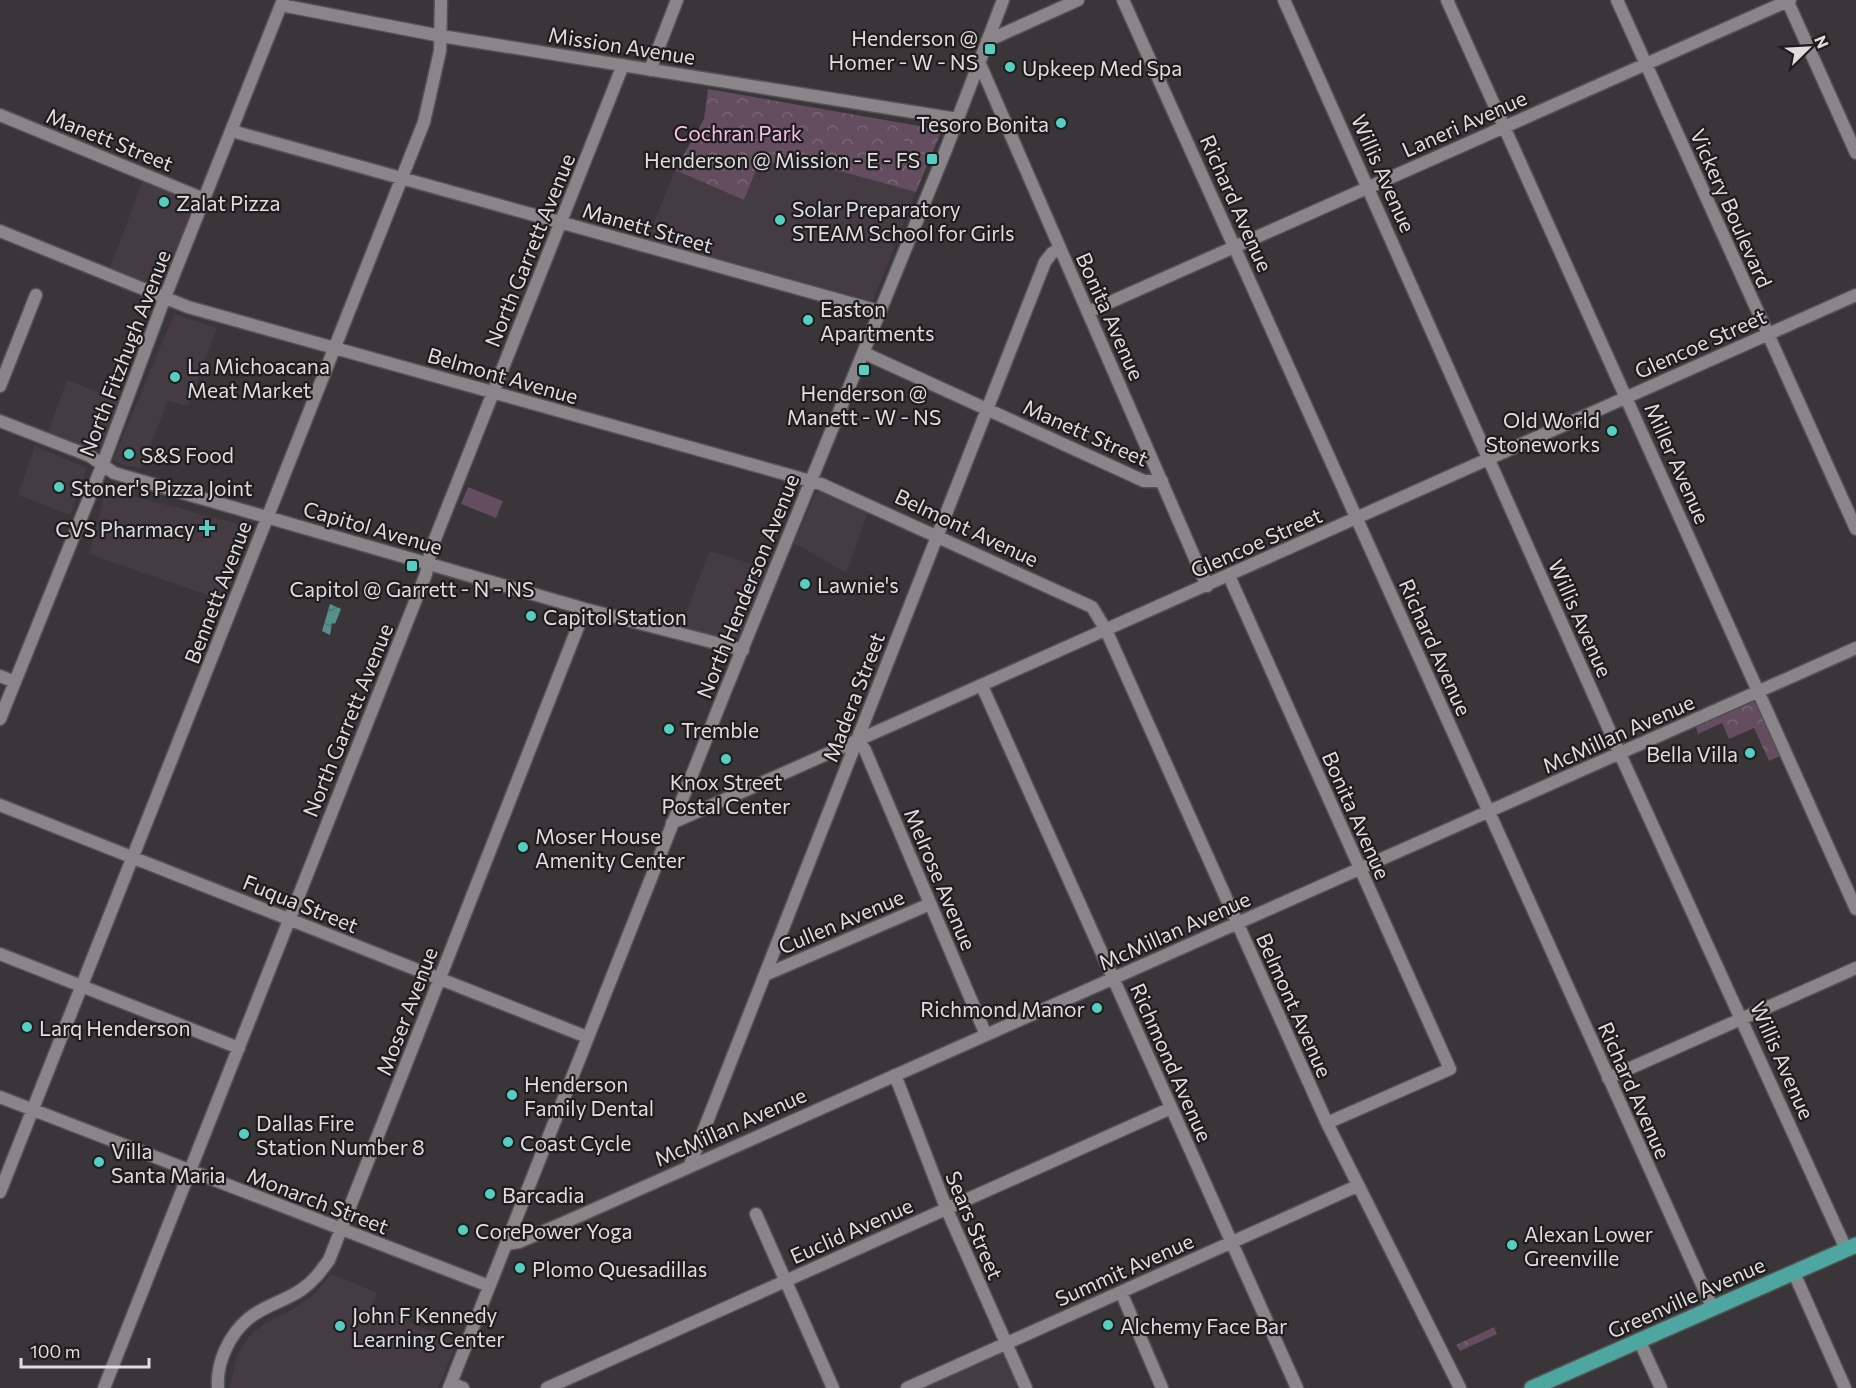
<svg xmlns="http://www.w3.org/2000/svg" width="1856" height="1388" viewBox="0 0 1856 1388" font-family="Commissioner,sans-serif">
<style>
.built{fill:#453c43}
.forest{fill:url(#forest-crowns)}
.pitch{fill:#634d5e}
.water{fill:url(#water-waves)}
.lines{fill:none;stroke-linecap:round;stroke-linejoin:round}
.minor-casing{stroke:#555255;stroke-width:15}
.major-casing{stroke:#555255;stroke-width:18}
.minor{stroke:#8a8588;stroke-width:12}
.major{stroke:#4da6a0;stroke-width:15}
.poi-dot{fill:#57cec2;stroke:#1f1d1e;stroke-width:2}
.labels{text-anchor:middle;dominant-baseline:central;stroke-width:4.5;stroke-linejoin:round;paint-order:stroke}
.poi-label{font-size:21px;fill:#dfdddf;stroke:#1f1d1e;text-anchor:start}
.street-label{font-size:21px;fill:#dfdddf;stroke:#1f1d1e}
.park-label{font-size:21px;fill:#f9bdec;stroke:#1f1d1e}
</style>
<defs>
<pattern id="forest-crowns" width="20" height="18" patternUnits="userSpaceOnUse" patternTransform="scale(1.5)"><rect width="20" height="18" fill="#634d5e"/><path d="M2 6a3 3 0 1 1 6 0M12 15a3 3 0 1 1 6 0" fill="none" stroke="#796675"/></pattern>
<pattern id="water-waves" width="16" height="10" patternUnits="userSpaceOnUse" patternTransform="scale(1.5)"><rect width="16" height="10" fill="#57908a"/><path d="M0 5q4-4 8 0t8 0" fill="none" stroke="#507571"/></pattern>
</defs>
<rect width="100%" height="100%" fill="#393538"/>
<path class="built" d="M 759,163 L 810,163 L 916,192 L 873,301 L 647,240 L 675,170 L 744,200 Z
M 143,180 L 195,200 L 162,288 L 110,268 Z
M 174,314 L 217,328 L 188,406 L 168,401 L 141,468 L 122,465 L 113,460 Z
M 67,380 L 119,400 L 103,442 L 93,451 L 48,432 Z
M 35,446 L 87,468 L 70,515 L 18,495 Z
M 822,490 L 868,512 L 846,573 L 794,543 L 815,494 Z
M 114,491 L 247,526 L 219,599 L 89,554 L 104,496 L 113,498 Z
M 710,551 L 772,570 L 742,639 L 737,643 L 680,628 Z
M 331,1274 L 377,1293 L 372,1307 L 457,1342 L 438,1388 L 229,1388 L 238,1352 L 252,1333 L 270,1320 L 292,1310 L 314,1294 Z
M 1005,1352 L 1021,1388 L 924,1388 Z"/>
<path class="forest" d="M 708,89 L 942,130 L 916,192 L 810,163 L 759,163 L 744,200 L 675,170 L 704,119 Z
M 1753,702 L 1758,704 L 1782,755 L 1769,761 L 1754,728 L 1729,739 L 1722,723 L 1698,734 L 1696,727 Z
M 1494,1327 L 1497,1334 L 1460,1351 L 1456,1345 Z"/>
<path class="pitch" d="M 894,137 L 909,143 L 897,170 L 883,164 Z
M 468,487 L 503,501 L 496,518 L 461,504 Z"/>
<path class="water" d="M 330,604 L 341,609 L 335,624 L 332,623 L 330,635 L 322,631 Z"/>
<g class="lines">
<g class="minor-casing">
<path id="minor" d="M 1123,0 L 1713,1309
M 1284,0 L 1620,754 L 1846,1249
M 1447,0 L 1856,909
M 1617,0 L 1856,529
M 1787,0 L 1856,153
M 281,5 L 441,36 L 957,119
M 987,41 L 1078,0
M 979,62 L 1207,586
M 650,70 L 677,0
M 0,115 L 204,199
M 232,131 L 879,311
M 0,231 L 188,307 L 821,484 L 1092,607 L 1106,630 L 1327,1123 L 1460,1388
M 1088,312 L 1790,0
M 864,353 L 1144,481 L 1162,481
M 0,386 L 36,295
M 0,421 L 90,456 L 114,473 L 585,609 L 743,650
M 1229,576 L 1450,1069 L 1327,1123
M 0,676 L 15,682
M 982,686 L 1297,1388
M 0,719 L 102,466 L 165,297 L 283,0
M 858,741 L 865,750 L 986,1035
M 0,805 L 587,1037
M 672,823 L 1856,295
M 0,954 L 239,1048
M 767,974 L 930,904
M 895,1075 L 947,1210 L 1026,1388
M 1608,1078 L 1856,968
M 0,1097 L 489,1286
M 690,1165 L 1045,262 L 1052,253 L 1060,249
M 0,1192 L 424,122 L 440,51 L 441,0
M 756,1214 L 833,1388
M 507,1244 L 519,1242 L 561,1224 L 1856,648
M 1794,1273 L 1845,1388
M 1121,1292 L 1162,1388
M 1639,1340 L 1661,1388
M 451,1383 L 463,1388
M 104,1388 L 426,574 L 431,549 L 623,65
M 218,1388 C 216,1363 229,1335 248,1319 C 263,1306 285,1301 301,1290 C 313,1282 321,1271 329,1260 L 585,609
M 449,1388 L 724,694 L 945,152 L 1003,0
M 547,1388 L 1171,1108
M 907,1388 L 1357,1186"/>
</g>
<g class="major-casing">
<path id="major" d="M 1532,1388 L 1856,1245"/>
</g>
<use href="#minor" class="minor"/>
<use href="#major" class="major"/>
</g>
<g class="poi-dot">
<rect x="984" y="43" width="12" height="12" rx="3"/>
<circle cx="1010" cy="67" r="6"/>
<circle cx="1061" cy="123" r="6"/>
<rect x="926" y="153" width="12" height="12" rx="3"/>
<circle cx="164" cy="202" r="6"/>
<circle cx="780" cy="220" r="6"/>
<circle cx="808" cy="320" r="6"/>
<rect x="858" y="364" width="12" height="12" rx="3"/>
<circle cx="175" cy="377" r="6"/>
<circle cx="1612" cy="431" r="6"/>
<circle cx="129" cy="454" r="6"/>
<circle cx="59" cy="487" r="6"/>
<path d="M204 519h6v6h6v6h-6v6h-6v-6h-6v-6h6z"/>
<rect x="406" y="560" width="12" height="12" rx="3"/>
<circle cx="805" cy="584" r="6"/>
<circle cx="531" cy="616" r="6"/>
<circle cx="669" cy="729" r="6"/>
<circle cx="1750" cy="753" r="6"/>
<circle cx="726" cy="759" r="6"/>
<circle cx="523" cy="847" r="6"/>
<circle cx="1097" cy="1008" r="6"/>
<circle cx="27" cy="1027" r="6"/>
<circle cx="512" cy="1095" r="6"/>
<circle cx="244" cy="1134" r="6"/>
<circle cx="508" cy="1142" r="6"/>
<circle cx="99" cy="1162" r="6"/>
<circle cx="490" cy="1194" r="6"/>
<circle cx="463" cy="1230" r="6"/>
<circle cx="1512" cy="1245" r="6"/>
<circle cx="520" cy="1268" r="6"/>
<circle cx="1108" cy="1325" r="6"/>
<circle cx="340" cy="1326" r="6"/>
</g>
<g class="labels">
<g class="poi-label">
<text x="978" y="37" text-anchor="end">Henderson @<tspan x="978" dy="24">Homer - W - NS</tspan></text>
<text x="1022" y="67">Upkeep Med Spa</text>
<text x="1049" y="123" text-anchor="end">Tesoro Bonita</text>
<text x="920" y="159" text-anchor="end">Henderson @ Mission - E - FS</text>
<text x="176" y="202">Zalat Pizza</text>
<text x="792" y="208">Solar Preparatory<tspan x="792" dy="24">STEAM School for Girls</tspan></text>
<text x="820" y="308">Easton<tspan x="820" dy="24">Apartments</tspan></text>
<text x="187" y="365">La Michoacana<tspan x="187" dy="24">Meat Market</tspan></text>
<text x="864" y="392" text-anchor="middle">Henderson @<tspan x="864" dy="24">Manett - W - NS</tspan></text>
<text x="1600" y="419" text-anchor="end">Old World<tspan x="1600" dy="24">Stoneworks</tspan></text>
<text x="141" y="454">S&amp;S Food</text>
<text x="71" y="487">Stoner's Pizza Joint</text>
<text x="195" y="528" text-anchor="end">CVS Pharmacy</text>
<text x="817" y="584">Lawnie's</text>
<text x="412" y="588" text-anchor="middle">Capitol @ Garrett - N - NS</text>
<text x="543" y="616">Capitol Station</text>
<text x="681" y="729">Tremble</text>
<text x="1738" y="753" text-anchor="end">Bella Villa</text>
<text x="726" y="781" text-anchor="middle">Knox Street<tspan x="726" dy="24">Postal Center</tspan></text>
<text x="535" y="835">Moser House<tspan x="535" dy="24">Amenity Center</tspan></text>
<text x="1085" y="1008" text-anchor="end">Richmond Manor</text>
<text x="39" y="1027">Larq Henderson</text>
<text x="524" y="1083">Henderson<tspan x="524" dy="24">Family Dental</tspan></text>
<text x="256" y="1122">Dallas Fire<tspan x="256" dy="24">Station Number 8</tspan></text>
<text x="520" y="1142">Coast Cycle</text>
<text x="111" y="1150">Villa<tspan x="111" dy="24">Santa Maria</tspan></text>
<text x="502" y="1194">Barcadia</text>
<text x="475" y="1230">CorePower Yoga</text>
<text x="1524" y="1233">Alexan Lower<tspan x="1524" dy="24">Greenville</tspan></text>
<text x="532" y="1268">Plomo Quesadillas</text>
<text x="352" y="1314">John F Kennedy<tspan x="352" dy="24">Learning Center</tspan></text>
<text x="1120" y="1325">Alchemy Face Bar</text>
</g>
<g class="street-label">
<text transform="translate(622 45) rotate(9)">Mission Avenue</text>
<text transform="translate(1464 123) rotate(-24)">Laneri Avenue</text>
<text transform="translate(110 139) rotate(22)">Manett Street</text>
<text transform="translate(1384 173) rotate(66)">Willis Avenue</text>
<text transform="translate(1237 203) rotate(66)">Richard Avenue</text>
<text transform="translate(1732 208) rotate(66)">Vickery Boulevard</text>
<text transform="translate(648 227) rotate(16)">Manett Street</text>
<text transform="translate(529 250) rotate(-68)">North Garrett Avenue</text>
<text transform="translate(1111 316) rotate(66)">Bonita Avenue</text>
<text transform="translate(1700 343) rotate(-24)">Glencoe Street</text>
<text transform="translate(124 353) rotate(-69)">North Fitzhugh Avenue</text>
<text transform="translate(503 375) rotate(16)">Belmont Avenue</text>
<text transform="translate(1086 432) rotate(24)">Manett Street</text>
<text transform="translate(1678 463) rotate(66)">Miller Avenue</text>
<text transform="translate(373 527) rotate(16)">Capitol Avenue</text>
<text transform="translate(967 527) rotate(25)">Belmont Avenue</text>
<text transform="translate(1256 542) rotate(-24)">Glencoe Street</text>
<text transform="translate(747 586) rotate(-68)">North Henderson Avenue</text>
<text transform="translate(217 592) rotate(-69)">Bennett Avenue</text>
<text transform="translate(1581 618) rotate(66)">Willis Avenue</text>
<text transform="translate(1436 647) rotate(66)">Richard Avenue</text>
<text transform="translate(853 697) rotate(-69)">Madera Street</text>
<text transform="translate(347 720) rotate(-68)">North Garrett Avenue</text>
<text transform="translate(1618 733) rotate(-24)">McMillan Avenue</text>
<text transform="translate(1357 815) rotate(66)">Bonita Avenue</text>
<text transform="translate(941 879) rotate(67)">Melrose Avenue</text>
<text transform="translate(301 903) rotate(22)">Fuqua Street</text>
<text transform="translate(841 921) rotate(-23)">Cullen Avenue</text>
<text transform="translate(1174 930) rotate(-24)">McMillan Avenue</text>
<text transform="translate(1295 1005) rotate(66)">Belmont Avenue</text>
<text transform="translate(406 1011) rotate(-69)">Moser Avenue</text>
<text transform="translate(1783 1060) rotate(66)">Willis Avenue</text>
<text transform="translate(1172 1062) rotate(66)">Richmond Avenue</text>
<text transform="translate(1635 1090) rotate(66)">Richard Avenue</text>
<text transform="translate(730 1126) rotate(-24)">McMillan Avenue</text>
<text transform="translate(318 1200) rotate(21)">Monarch Street</text>
<text transform="translate(975 1225) rotate(67)">Sears Street</text>
<text transform="translate(851 1230) rotate(-24)">Euclid Avenue</text>
<text transform="translate(1124 1269) rotate(-24)">Summit Avenue</text>
<text transform="translate(1686 1297) rotate(-24)">Greenville Avenue</text>
</g>
<g class="park-label">
<text x="738" y="132">Cochran Park</text>
</g>
</g>
<g transform="translate(1808 48) rotate(66)" stroke="#1f1d1e" stroke-width="4.5" paint-order="stroke">
<path d="M0-4.5L10 22L0 15L-10 22Z" fill="#dfdddf"/>
<text y="-9" font-size="16" font-weight="bold" text-anchor="middle" fill="#dfdddf">N</text>
</g>
<path d="M21 1358v9h128v-9" fill="none" stroke="#dfdddf" stroke-width="3"/>
<text x="30" y="1358" font-size="18" fill="#dfdddf" stroke="#1f1d1e" stroke-width="4.5" paint-order="stroke">100 m</text>
</svg>
